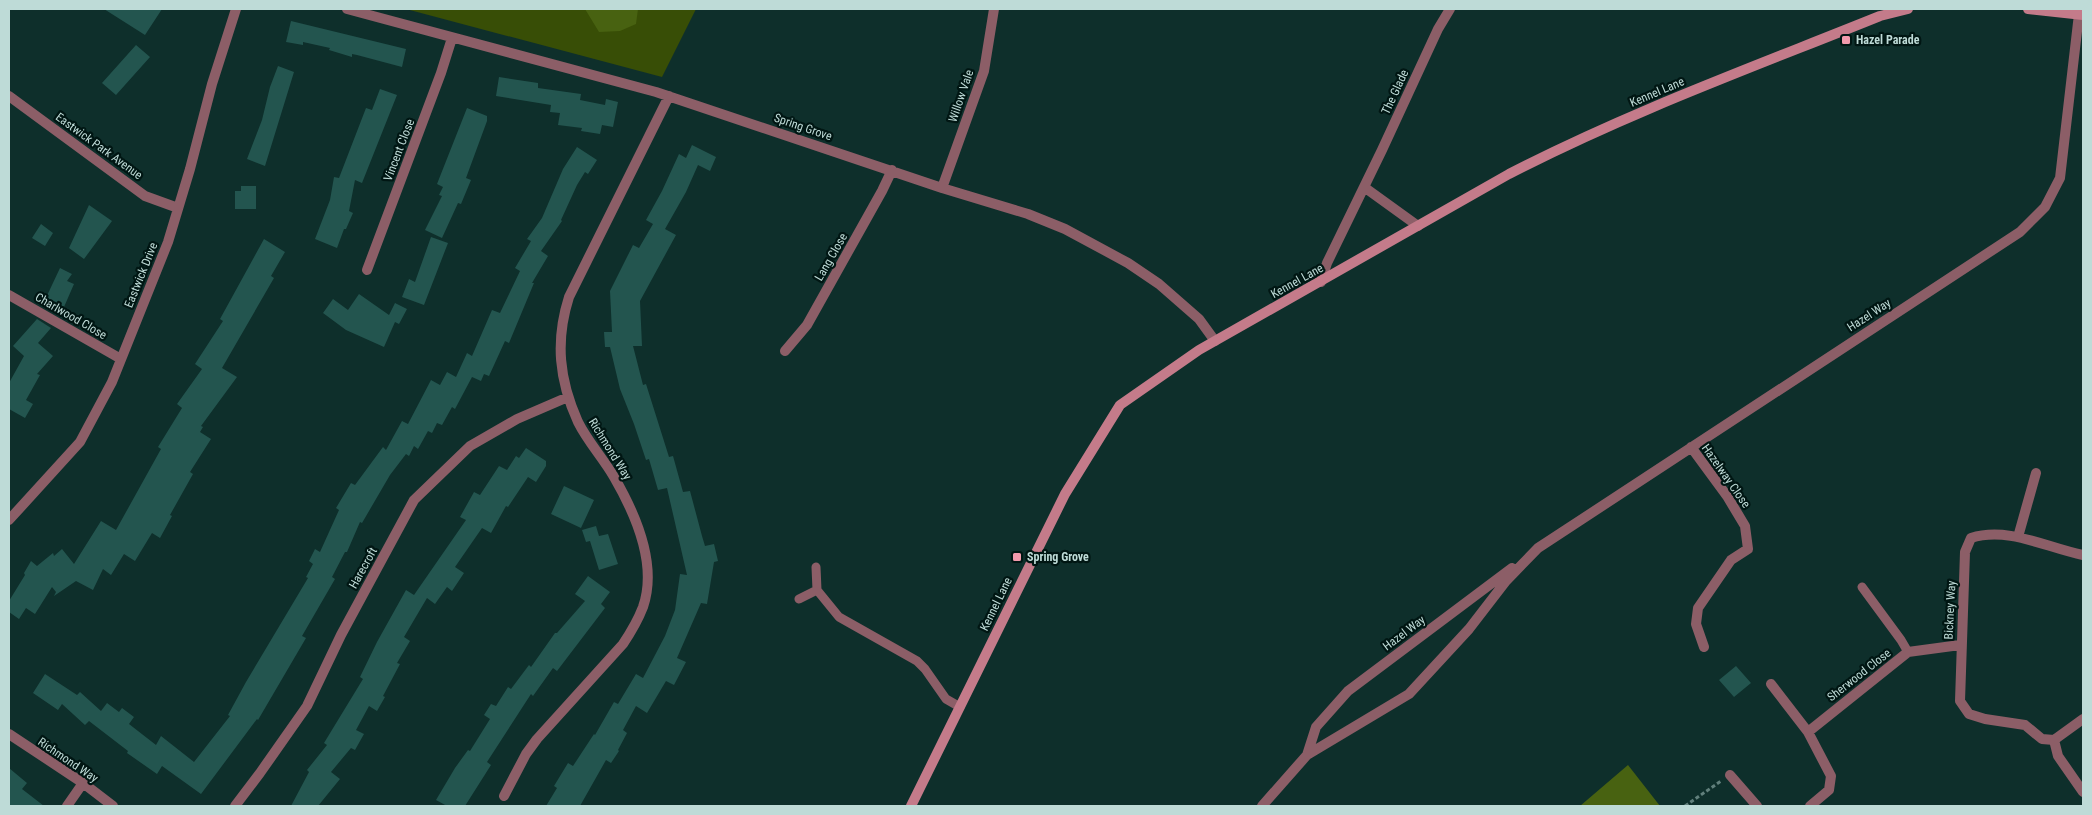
<svg xmlns="http://www.w3.org/2000/svg" width="2092" height="815" viewBox="0 0 2092 815" font-family="'Roboto Condensed',sans-serif">
<style>
.green{fill:#384e06}
.forest{fill:#486211}
.building{fill:#23554f}
.lines{fill:none;stroke-linecap:round;stroke-linejoin:round}
.path{stroke:#61807c;stroke-width:3;stroke-dasharray:4 2.5;stroke-linecap:butt}
.lane{stroke:#8c5e67;stroke-width:9}
.street{stroke:#8c5e67;stroke-width:10}
.secondary{stroke:#c47b8a;stroke-width:10}
.poi-dot{fill:#f29aac;stroke:#001613;stroke-width:2}
.labels{text-anchor:middle;dominant-baseline:central;stroke-width:4.5;stroke-linejoin:round;paint-order:stroke}
.poi-label{font-size:12px;font-weight:bold;fill:#bedbd7;stroke:#001613;text-anchor:start}
.street-label{font-size:12px;fill:#bedbd7;stroke:#001613}
</style>
<rect width="100%" height="100%" fill="#0e2f2b"/>
<path class="green" d="M 406,9 L 696,9 L 662,77 Z"/>
<path class="forest" d="M 585,9 L 638,9 L 636,24 L 620,31 L 599,32 Z
M 1628,765 L 1660,806 L 1580,806 Z"/>
<path class="building" d="M 104,9 L 162,9 L 145,35 Z
M 291,21 L 406,49 L 402,67 L 357,55 L 352,54 L 352,57 L 329,50 L 330,48 L 303,42 L 303,45 L 286,42 Z
M 136,45 L 150,57 L 116,95 L 102,83 Z
M 278,66 L 294,72 L 265,166 L 247,159 L 262,120 L 270,87 Z
M 499,77 L 538,83 L 538,88 L 581,94 L 580,100 L 605,105 L 606,99 L 618,102 L 613,127 L 602,125 L 600,134 L 581,131 L 582,128 L 558,125 L 560,113 L 550,112 L 551,105 L 496,96 Z
M 380,89 L 397,95 L 362,183 L 355,180 L 349,211 L 353,213 L 346,229 L 344,229 L 337,248 L 315,239 L 330,200 L 334,177 L 339,178 L 366,108 L 372,110 Z
M 467,108 L 487,116 L 487,121 L 466,178 L 471,180 L 461,204 L 458,203 L 442,238 L 425,230 L 442,196 L 439,195 L 443,187 L 437,184 Z
M 692,145 L 716,157 L 710,171 L 698,165 L 686,192 L 665,229 L 676,235 L 640,301 L 642,346 L 633,346 L 643,385 L 646,384 L 669,457 L 673,456 L 683,492 L 690,491 L 702,536 L 705,546 L 714,544 L 718,561 L 714,562 L 707,604 L 701,603 L 677,658 L 686,662 L 674,685 L 666,681 L 647,713 L 636,706 L 623,730 L 627,733 L 618,750 L 619,751 L 611,763 L 606,760 L 580,806 L 546,806 L 557,788 L 554,786 L 568,763 L 573,766 L 594,734 L 595,735 L 614,702 L 618,704 L 636,674 L 643,678 L 665,636 L 675,610 L 680,574 L 687,575 L 667,488 L 658,490 L 649,459 L 646,460 L 634,424 L 620,389 L 610,347 L 605,347 L 604,332 L 612,332 L 610,291 L 633,245 L 639,248 L 653,224 L 646,220 L 662,191 L 679,154 L 686,158 Z
M 577,147 L 597,160 L 588,174 L 585,172 L 577,185 L 561,220 L 562,221 L 541,251 L 548,256 L 532,283 L 534,283 L 509,343 L 505,341 L 489,376 L 484,374 L 481,381 L 472,377 L 455,409 L 452,407 L 442,425 L 437,423 L 432,433 L 428,431 L 418,449 L 414,446 L 409,456 L 406,454 L 390,475 L 362,523 L 360,522 L 347,552 L 345,552 L 332,577 L 335,579 L 302,636 L 306,638 L 258,720 L 257,719 L 201,794 L 162,766 L 157,774 L 127,753 L 128,751 L 89,721 L 85,725 L 62,704 L 58,710 L 33,693 L 45,674 L 77,695 L 80,692 L 101,711 L 107,703 L 119,712 L 122,708 L 134,717 L 129,724 L 156,745 L 161,736 L 194,762 L 230,716 L 228,715 L 246,682 L 308,578 L 306,577 L 313,564 L 309,561 L 315,549 L 320,552 L 339,510 L 336,508 L 351,483 L 355,485 L 383,447 L 386,450 L 402,421 L 408,424 L 431,380 L 440,385 L 447,372 L 456,377 L 467,353 L 472,356 L 492,310 L 500,313 L 520,271 L 515,268 L 531,241 L 527,239 L 542,218 L 563,169 Z
M 241,186 L 256,186 L 256,209 L 235,209 L 235,191 L 241,191 Z
M 89,205 L 112,221 L 84,259 L 69,248 Z
M 41,224 L 53,233 L 45,246 L 32,238 Z
M 431,237 L 448,243 L 424,305 L 402,297 L 409,279 L 415,282 Z
M 264,239 L 285,252 L 271,276 L 274,278 L 222,368 L 237,377 L 201,426 L 203,427 L 200,432 L 211,439 L 190,472 L 193,474 L 170,515 L 172,516 L 160,538 L 152,533 L 135,561 L 124,554 L 111,575 L 103,569 L 93,590 L 76,581 L 54,596 L 56,592 L 52,587 L 35,614 L 26,608 L 19,619 L 9,612 L 9,601 L 25,575 L 24,573 L 31,561 L 37,566 L 53,553 L 54,556 L 62,549 L 74,564 L 101,521 L 116,530 L 161,449 L 158,447 L 182,408 L 177,404 L 202,369 L 195,364 L 223,321 L 220,319 Z
M 60,268 L 72,274 L 67,281 L 74,284 L 64,307 L 52,301 L 49,305 L 44,302 Z
M 359,294 L 389,315 L 395,303 L 407,309 L 399,324 L 395,322 L 384,347 L 346,330 L 323,313 L 333,299 L 348,310 Z
M 37,319 L 51,328 L 38,343 L 53,356 L 37,374 L 40,375 L 26,400 L 33,404 L 25,418 L 9,409 L 9,383 L 24,356 L 13,346 Z
M 526,448 L 546,461 L 546,466 L 536,482 L 528,477 L 508,507 L 506,506 L 491,533 L 482,528 L 455,567 L 464,573 L 452,591 L 447,587 L 435,604 L 427,598 L 404,637 L 410,641 L 397,663 L 400,664 L 383,696 L 385,697 L 377,711 L 369,706 L 356,730 L 364,734 L 355,750 L 351,748 L 331,772 L 340,779 L 318,806 L 291,806 L 309,772 L 307,770 L 327,745 L 324,743 L 363,679 L 360,677 L 377,642 L 406,590 L 414,595 L 466,520 L 460,517 L 474,492 L 480,495 L 499,466 L 507,470 L 516,456 L 519,458 Z
M 564,486 L 594,500 L 581,528 L 551,514 Z
M 596,526 L 599,536 L 608,534 L 618,564 L 599,570 L 590,541 L 586,542 L 582,530 Z
M 588,576 L 610,592 L 601,604 L 605,608 L 557,671 L 553,668 L 533,696 L 531,694 L 487,762 L 491,765 L 465,806 L 447,806 L 436,800 L 455,768 L 468,750 L 470,751 L 490,719 L 484,715 L 491,704 L 496,706 L 508,687 L 511,689 L 529,665 L 531,667 L 555,633 L 557,633 L 585,601 L 575,594 Z
M 1736,666 L 1751,683 L 1734,697 L 1719,680 Z
M 9,768 L 27,783 L 22,789 L 44,806 L 9,806 Z"/>
<g class="lines">
<path class="path" d="M 1685,806 L 1721,781"/>
<path class="lane" d="M 816,567 L 817,590 L 839,617 L 917,661 L 925,669 L 946,699 L 960,707
M 1862,587 L 1901,640 L 1908,652
M 799,599 L 817,590"/>
<path class="street" d="M 347,9 L 656,92 L 942,188 L 1028,214 L 1065,229 L 1128,263 L 1159,284 L 1199,319 L 1215,341
M 9,96 L 145,196 L 178,208
M 1364,187 L 1418,226
M 942,188 L 984,71 L 994,9
M 367,270 L 441,73 L 452,38
M 1321,282 L 1327,263 L 1382,150 L 1438,29 L 1450,9
M 9,295 L 121,359
M 785,351 L 807,325 L 882,191 L 892,170
M 1691,447 L 1727,496 L 1745,526 L 1748,549 L 1731,560 L 1698,608 L 1696,624 L 1704,647
M 9,520 L 80,442 L 112,382 L 168,242 L 190,169 L 212,84 L 236,9
M 2018,537 L 2036,473
M 2083,555 C 2047,548 2008,526 1971,538 L 1965,552 L 1960,701 L 1969,714 L 1985,719 L 2025,725 L 2042,739 L 2054,740 L 2083,719
M 1771,684 L 1808,732
M 9,734 L 83,783 L 113,806
M 2054,740 L 2058,756 L 2083,792
M 1307,755 L 1316,727 L 1348,691 L 1512,568
M 1730,775 L 1757,806
M 504,796 L 526,754 L 537,739 L 623,644 C 631,632 638,620 643,607 C 658,564 635,513 614,477 C 603,458 588,442 578,422 C 559,380 555,341 569,297 L 669,96
M 67,806 L 83,783
M 235,806 L 260,773 L 307,706 L 341,635 L 414,500 L 470,446 L 517,419 L 568,397
M 1262,806 L 1307,755 L 1409,694 L 1469,629 L 1506,581 L 1538,548 L 2020,232 L 2045,207 L 2060,178 L 2079,14
M 1810,806 L 1829,790 L 1831,776 L 1808,732 L 1908,652 L 1960,645"/>
<path class="secondary" d="M 2028,9 L 2083,15
M 911,806 L 1065,494 L 1120,405 L 1199,350 L 1509,174 C 1629,112 1756,66 1880,16 L 1908,9"/>
</g>
<g class="poi-dot">
<rect x="1841" y="35" width="10" height="10" rx="2.5"/>
<rect x="1012" y="552" width="10" height="10" rx="2.5"/>
</g>
<g class="labels">
<g class="poi-label">
<text x="1856" y="40">Hazel Parade</text>
<text x="1027" y="557">Spring Grove</text>
</g>
<g class="street-label">
<text transform="translate(1395 92) rotate(-65)">The Glade</text>
<text transform="translate(1657 92) rotate(-23)">Kennel Lane</text>
<text transform="translate(961 96) rotate(-71)">Willow Vale</text>
<text transform="translate(803 127) rotate(19)">Spring Grove</text>
<text transform="translate(99 146) rotate(36)">Eastwick Park Avenue</text>
<text transform="translate(399 150) rotate(-69)">Vincent Close</text>
<text transform="translate(831 257) rotate(-60)">Lang Close</text>
<text transform="translate(141 275) rotate(-68)">Eastwick Drive</text>
<text transform="translate(1297 281) rotate(-29)">Kennel Lane</text>
<text transform="translate(1869 315) rotate(-33)">Hazel Way</text>
<text transform="translate(71 316) rotate(30)">Charlwood Close</text>
<text transform="translate(610 449) rotate(58)">Richmond Way</text>
<text transform="translate(1726 476) rotate(55)">Hazelway Close</text>
<text transform="translate(363 568) rotate(-61)">Harecroft</text>
<text transform="translate(996 604) rotate(-64)">Kennel Lane</text>
<text transform="translate(1950 610) rotate(-87)">Bickney Way</text>
<text transform="translate(1404 633) rotate(-37)">Hazel Way</text>
<text transform="translate(1859 675) rotate(-38)">Sherwood Close</text>
<text transform="translate(68 760) rotate(34)">Richmond Way</text>
</g>
</g>
<rect width="2092" height="815" fill="none" stroke="#bedbd7" stroke-width="20"/>
</svg>
